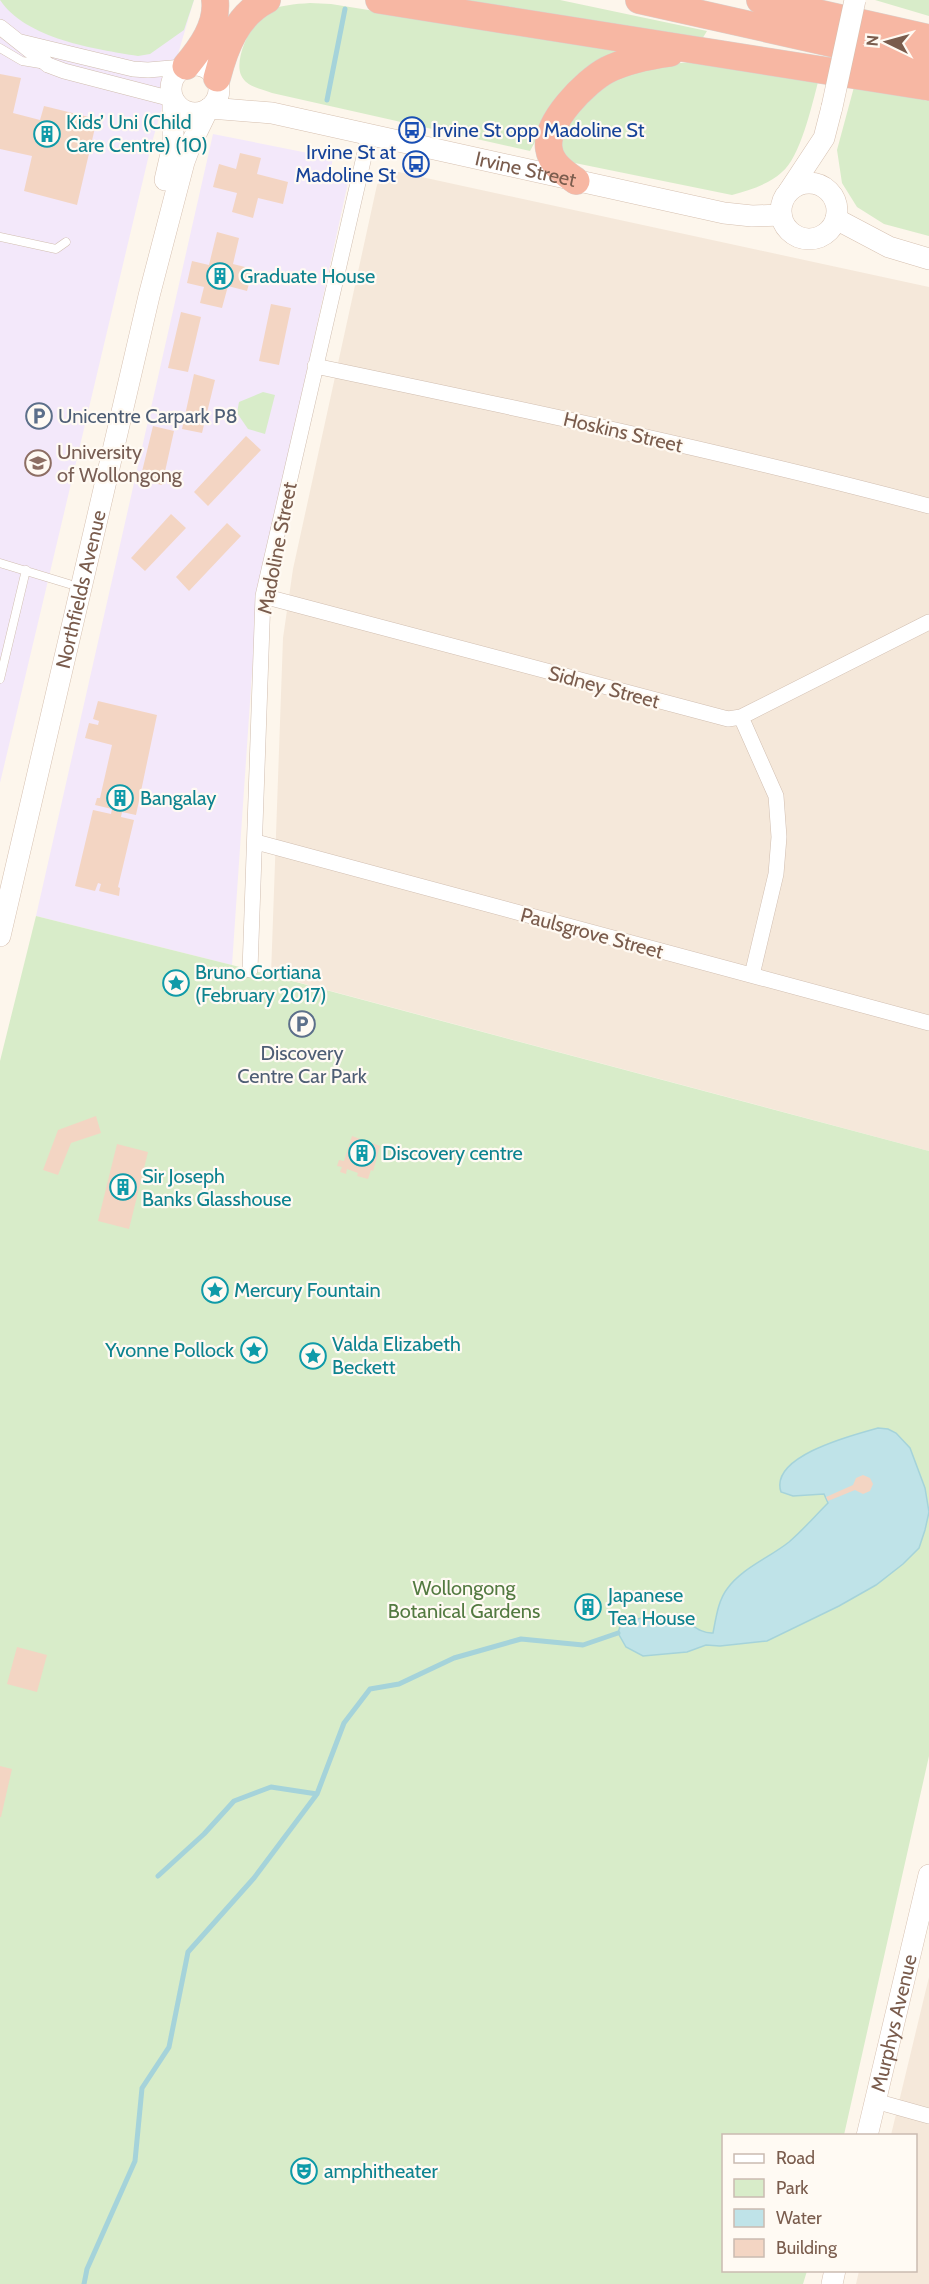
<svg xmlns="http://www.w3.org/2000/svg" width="929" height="2284" viewBox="0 0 929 2284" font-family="Cabin,sans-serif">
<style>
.residential{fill:#f5e8da}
.education{fill:#f3e8fa}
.green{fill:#d8ecc9}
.water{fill:#bfe3e8;stroke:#a5d3da;stroke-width:1.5}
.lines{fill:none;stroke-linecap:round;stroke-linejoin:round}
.stream{stroke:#a5d3da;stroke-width:5}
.building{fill:#f3d5c3}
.lane-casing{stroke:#d1beb0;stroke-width:9}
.street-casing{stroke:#d1beb0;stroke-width:16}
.secondary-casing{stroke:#d6c0b0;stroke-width:22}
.highway-casing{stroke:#dad1cd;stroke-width:28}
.lane{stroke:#fff;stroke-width:8}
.street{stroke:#fff;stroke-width:15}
.secondary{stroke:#fff;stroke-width:21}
.highway{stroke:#f7b7a3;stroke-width:27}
.secondary-bridge-casing{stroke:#d6c0b0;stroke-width:22;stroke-linecap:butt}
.secondary-bridge{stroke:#fff;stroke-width:21}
.labels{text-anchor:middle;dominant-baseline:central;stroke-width:4.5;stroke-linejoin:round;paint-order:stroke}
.culture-label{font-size:20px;fill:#0d838f;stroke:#fffaf3;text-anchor:start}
.transit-label{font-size:20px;fill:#164399;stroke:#fffaf3;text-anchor:start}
.street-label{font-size:20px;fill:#7a5c4d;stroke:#fffaf3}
.service-label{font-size:20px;fill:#4e5e75;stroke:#fffaf3;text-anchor:start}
.education-label{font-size:20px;fill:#785e54;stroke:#fffaf3;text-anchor:start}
.park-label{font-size:20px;fill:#537a41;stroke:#fffaf3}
</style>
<rect width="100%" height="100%" fill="#fdf6ec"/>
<path class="residential" d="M 394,171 L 929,287 L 929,1151 L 271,975 L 283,638 L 293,569 L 377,185 L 383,175 Z
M 929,1977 L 929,2284 L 856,2284 L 859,2271 L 916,2270 L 916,2136 L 891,2135 Z"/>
<path class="education" d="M 0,0 L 194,0 L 152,142 L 0,783 Z
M 213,134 L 333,158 L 330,174 L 349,178 L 257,600 L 232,965 L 36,916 Z"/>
<path class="green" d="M 0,0 L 194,0 L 184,30 L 150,54 L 138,56 C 95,49 26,39 0,0 Z
M 431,0 L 560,0 L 707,31 L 699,44 Z
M 875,0 L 929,0 L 929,16 Z
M 310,3 L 331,4 L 618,50 L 594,68 L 552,111 L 530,151 L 272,93 C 262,89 246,87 241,75 C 234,59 251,23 265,13 C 277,5 296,4 310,3 Z
M 694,62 L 818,82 C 812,105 800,158 782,172 C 768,185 749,190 732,195 L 565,161 L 556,130 L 572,109 L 621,72 L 668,64 Z
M 854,87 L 929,101 L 929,236 L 884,224 L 857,207 L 842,183 L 837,150 Z
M 263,392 L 275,395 L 265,434 L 248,429 L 237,413 L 239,402 Z
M 36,916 L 232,965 L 929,1151 L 929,1756 L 844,2135 L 724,2136 L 724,2270 L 807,2271 L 803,2284 L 0,2284 L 0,1061 Z"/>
<path class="water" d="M 878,1428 L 888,1429 L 896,1433 L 910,1448 L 925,1488 L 929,1512 L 925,1530 L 919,1548 L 903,1564 L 876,1585 L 839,1606 L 767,1641 L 720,1646 L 706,1645 L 687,1652 L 643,1656 L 626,1647 L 618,1633 L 621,1623 C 637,1619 658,1613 674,1616 C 689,1619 697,1634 713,1633 C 716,1618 718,1601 727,1589 C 742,1568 769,1558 789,1542 C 803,1530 815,1516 828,1503 L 824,1494 L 793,1496 L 781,1492 C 769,1456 853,1435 878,1428 Z"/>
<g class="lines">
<path class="stream" d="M 327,100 L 345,9
M 158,1876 L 204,1834 L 234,1801 L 271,1787 L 317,1794
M 84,2284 L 87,2269 L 135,2161 L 142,2088 L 169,2047 L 188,1952 L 254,1878 L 317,1794 L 344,1723 L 370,1689 L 399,1684 L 454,1658 L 521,1639 L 583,1645 L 618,1633"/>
</g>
<path class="building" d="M 0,74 L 21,78 L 13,113 L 40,120 L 44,106 L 97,119 L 77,205 L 24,191 L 32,156 L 0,149 Z
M 240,153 L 261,158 L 257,174 L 288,182 L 283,204 L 258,198 L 253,218 L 232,212 L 237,193 L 213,187 L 219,164 L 236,169 Z
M 217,232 L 239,238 L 233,264 L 253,269 L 247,291 L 228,286 L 222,308 L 200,303 L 204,287 L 187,283 L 192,261 L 209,265 Z
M 271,304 L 291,308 L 279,365 L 259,361 Z
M 181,312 L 201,317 L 188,372 L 168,368 Z
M 194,374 L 215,380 L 202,433 L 182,429 Z
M 153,426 L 174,431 L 162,485 L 140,480 Z
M 246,436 L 261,450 L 208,506 L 194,492 Z
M 171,514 L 186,528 L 145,571 L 131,558 Z
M 227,523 L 241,536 L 189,591 L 176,577 Z
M 98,701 L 157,715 L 136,815 L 122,812 L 121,817 L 134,820 L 118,887 L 120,888 L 119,896 L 99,891 L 101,884 L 98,883 L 95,891 L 75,886 L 93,810 L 111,814 L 112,809 L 95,805 L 97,798 L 100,798 L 112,745 L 85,738 L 89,723 L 98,725 L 99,721 L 93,719 Z
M 96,1116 L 101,1133 L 71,1143 L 58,1175 L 43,1170 L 58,1130 Z
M 352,1136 L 380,1146 L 373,1171 L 371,1170 L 368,1179 L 357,1176 L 358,1173 L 347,1169 L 346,1174 L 340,1172 L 342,1167 L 337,1166 L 339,1160 L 344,1161 Z
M 117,1144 L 148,1152 L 129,1229 L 98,1221 Z
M 863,1475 L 870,1478 L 873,1484 L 870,1491 L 863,1494 L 855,1490 L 828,1501 L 826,1497 L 853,1485 L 856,1478 Z
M 586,1598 L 596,1604 L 589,1616 L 579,1609 Z
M 17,1647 L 47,1655 L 37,1692 L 7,1684 Z
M 0,1766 L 12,1769 L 1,1817 L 0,1817 Z"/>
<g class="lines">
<g class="lane-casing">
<path id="lane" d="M 0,48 L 22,61 L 40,64
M 0,237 L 56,249 L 66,242
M 0,563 L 69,584
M 0,679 L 26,570"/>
</g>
<g class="street-casing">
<path id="street" d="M 0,27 L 48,65 L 64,71 L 172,99
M 21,42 L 133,69 L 148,70 L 183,67
M 315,366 C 521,409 726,452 929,506
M 263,596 L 728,719 L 741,717 L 929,622
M 741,717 L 776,796 L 779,837 L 776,874 L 752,975
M 256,842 L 929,1023
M 250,970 L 263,596 L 369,135
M 875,2101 L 929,2116"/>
</g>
<g class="secondary-casing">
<g id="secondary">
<circle cx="195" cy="89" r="24"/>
<path id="s1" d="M 210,108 L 272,113 L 724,213 L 752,216 L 781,215"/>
<path d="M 165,180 L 173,145 L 173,100"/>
<circle cx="809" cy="211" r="28"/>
<path d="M 789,191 L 824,138 L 832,107"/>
<path d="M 836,219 L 889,247 L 929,259"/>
<path id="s2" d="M 0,936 L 149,296 L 184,162 L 190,146 L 208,109"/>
<path id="s3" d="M 867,2136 L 929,1875"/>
<path d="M 832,2284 L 835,2270"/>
</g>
</g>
<g class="highway-casing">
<path id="highway" d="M 379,0 L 929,87
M 639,0 L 929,65
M 760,0 L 929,38
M 186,66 C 201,48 218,25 215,0
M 217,78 C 225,47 237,15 267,0
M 576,181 C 565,173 551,164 549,149 C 544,123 586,81 607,70 C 627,60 648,56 670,53"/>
</g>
<use href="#lane" class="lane"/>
<use href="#street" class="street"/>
<use href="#secondary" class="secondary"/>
<use href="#highway" class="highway"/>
<g class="secondary-bridge-casing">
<path id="secondary-bridge" d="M 832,107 L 855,0"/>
</g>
<use href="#secondary-bridge" class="secondary-bridge"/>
</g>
<defs>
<g id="bus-ring" transform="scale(1.35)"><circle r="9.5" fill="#fffaf3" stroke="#1a4fb4" stroke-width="1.5"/><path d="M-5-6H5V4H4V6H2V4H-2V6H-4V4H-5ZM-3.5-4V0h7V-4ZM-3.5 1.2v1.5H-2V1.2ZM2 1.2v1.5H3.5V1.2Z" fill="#1a4fb4"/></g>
<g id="building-ring" transform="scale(1.35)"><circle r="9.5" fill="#fffaf3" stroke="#0f9aa8" stroke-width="1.5"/><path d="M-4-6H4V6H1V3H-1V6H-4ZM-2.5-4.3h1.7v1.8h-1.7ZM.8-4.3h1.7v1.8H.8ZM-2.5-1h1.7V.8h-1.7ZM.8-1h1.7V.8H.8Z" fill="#0f9aa8"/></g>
<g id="parking-ring" transform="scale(1.35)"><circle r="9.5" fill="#fffaf3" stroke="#5c6f8a" stroke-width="1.5"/><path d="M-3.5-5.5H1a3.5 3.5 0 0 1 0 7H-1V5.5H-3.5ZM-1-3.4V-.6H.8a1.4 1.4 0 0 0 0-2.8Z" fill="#5c6f8a"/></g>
<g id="university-ring" transform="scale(1.35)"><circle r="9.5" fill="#fffaf3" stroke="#8d6e63" stroke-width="1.5"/><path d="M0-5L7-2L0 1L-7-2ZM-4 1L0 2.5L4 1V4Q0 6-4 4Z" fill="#8d6e63"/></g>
<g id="sight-ring" transform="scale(1.35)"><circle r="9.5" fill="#fffaf3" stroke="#0f9aa8" stroke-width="1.5"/><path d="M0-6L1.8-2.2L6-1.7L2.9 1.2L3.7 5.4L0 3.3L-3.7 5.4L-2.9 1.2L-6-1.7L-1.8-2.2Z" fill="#0f9aa8"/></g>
<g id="theatre-ring" transform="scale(1.35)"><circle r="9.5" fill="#fffaf3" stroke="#0f9aa8" stroke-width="1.5"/><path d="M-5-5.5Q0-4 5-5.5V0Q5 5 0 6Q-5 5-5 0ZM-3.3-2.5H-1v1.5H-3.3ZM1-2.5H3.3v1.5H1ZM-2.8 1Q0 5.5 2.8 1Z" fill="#0f9aa8"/></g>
</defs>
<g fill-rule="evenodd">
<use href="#bus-ring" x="412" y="130"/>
<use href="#building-ring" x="47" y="134"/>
<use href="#bus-ring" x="416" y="164"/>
<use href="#building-ring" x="220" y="276"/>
<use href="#parking-ring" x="39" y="416"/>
<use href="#university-ring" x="38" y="463"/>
<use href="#building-ring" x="120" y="798"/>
<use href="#sight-ring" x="176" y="983"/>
<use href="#parking-ring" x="302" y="1024"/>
<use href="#building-ring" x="362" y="1153"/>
<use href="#building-ring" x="123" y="1187"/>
<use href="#sight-ring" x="215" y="1290"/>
<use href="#sight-ring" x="254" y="1350"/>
<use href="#sight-ring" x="313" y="1356"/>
<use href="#building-ring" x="588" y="1607"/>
<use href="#theatre-ring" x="304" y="2171"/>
</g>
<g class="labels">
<g class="culture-label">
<text x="66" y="122">Kids’ Uni (Child<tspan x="66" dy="23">Care Centre) (10)</tspan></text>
<text x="240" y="276">Graduate House</text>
<text x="140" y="798">Bangalay</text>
<text x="195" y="972">Bruno Cortiana<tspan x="195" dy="23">(February 2017)</tspan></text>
<text x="382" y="1153">Discovery centre</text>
<text x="142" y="1176">Sir Joseph<tspan x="142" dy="23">Banks Glasshouse</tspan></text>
<text x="234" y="1290">Mercury Fountain</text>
<text x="332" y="1344">Valda Elizabeth<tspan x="332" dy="23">Beckett</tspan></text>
<text x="234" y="1350" text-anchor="end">Yvonne Pollock</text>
<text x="608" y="1595">Japanese<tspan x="608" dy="23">Tea House</tspan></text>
<text x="324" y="2171">amphitheater</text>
</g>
<g class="transit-label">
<text x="432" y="130">Irvine St opp Madoline St</text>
<text x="396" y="152" text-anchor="end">Irvine St at<tspan x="396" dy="23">Madoline St</tspan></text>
</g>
<g class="street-label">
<text stroke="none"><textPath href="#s1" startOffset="322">Irvine Street</textPath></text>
<text transform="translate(623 432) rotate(13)">Hoskins Street</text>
<text transform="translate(277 548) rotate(-79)">Madoline Street</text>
<text stroke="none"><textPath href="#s2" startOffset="356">Northfields Avenue</textPath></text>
<text transform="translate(604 687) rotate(15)">Sidney Street</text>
<text transform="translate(592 933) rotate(15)">Paulsgrove Street</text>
<text stroke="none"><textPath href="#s3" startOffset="116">Murphys Avenue</textPath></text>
</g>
<g class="service-label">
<text x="58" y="416">Unicentre Carpark P8</text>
<text x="302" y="1053" text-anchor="middle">Discovery<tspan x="302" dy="23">Centre Car Park</tspan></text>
</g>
<g class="education-label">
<text x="57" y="452">University<tspan x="57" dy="23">of Wollongong</tspan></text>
</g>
<g class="park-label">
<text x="464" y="1588">Wollongong<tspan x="464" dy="23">Botanical Gardens</tspan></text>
</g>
</g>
<rect x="722" y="2134" width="195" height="138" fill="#fffaf3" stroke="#cabbb1" stroke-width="1.5"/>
<rect x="734" y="2154" width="30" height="9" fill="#ffffff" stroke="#cabbb1" stroke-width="1.5"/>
<text x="776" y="2164" font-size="18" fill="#7a5c4d">Road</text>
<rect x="734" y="2179" width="30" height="18" fill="#d8ecc9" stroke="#cabbb1" stroke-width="1.5"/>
<text x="776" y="2194" font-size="18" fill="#7a5c4d">Park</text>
<rect x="734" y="2209" width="30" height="18" fill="#bfe3e8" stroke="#cabbb1" stroke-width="1.5"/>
<text x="776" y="2224" font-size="18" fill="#7a5c4d">Water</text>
<rect x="734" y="2239" width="30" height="18" fill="#f3d5c3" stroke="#cabbb1" stroke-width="1.5"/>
<text x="776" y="2254" font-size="18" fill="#7a5c4d">Building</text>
<g transform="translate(887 42) rotate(275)" stroke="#fffaf3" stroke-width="4.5" paint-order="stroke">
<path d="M0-4.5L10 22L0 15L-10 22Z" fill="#7a5c4d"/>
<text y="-9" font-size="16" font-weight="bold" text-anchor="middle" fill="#7a5c4d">N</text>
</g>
</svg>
